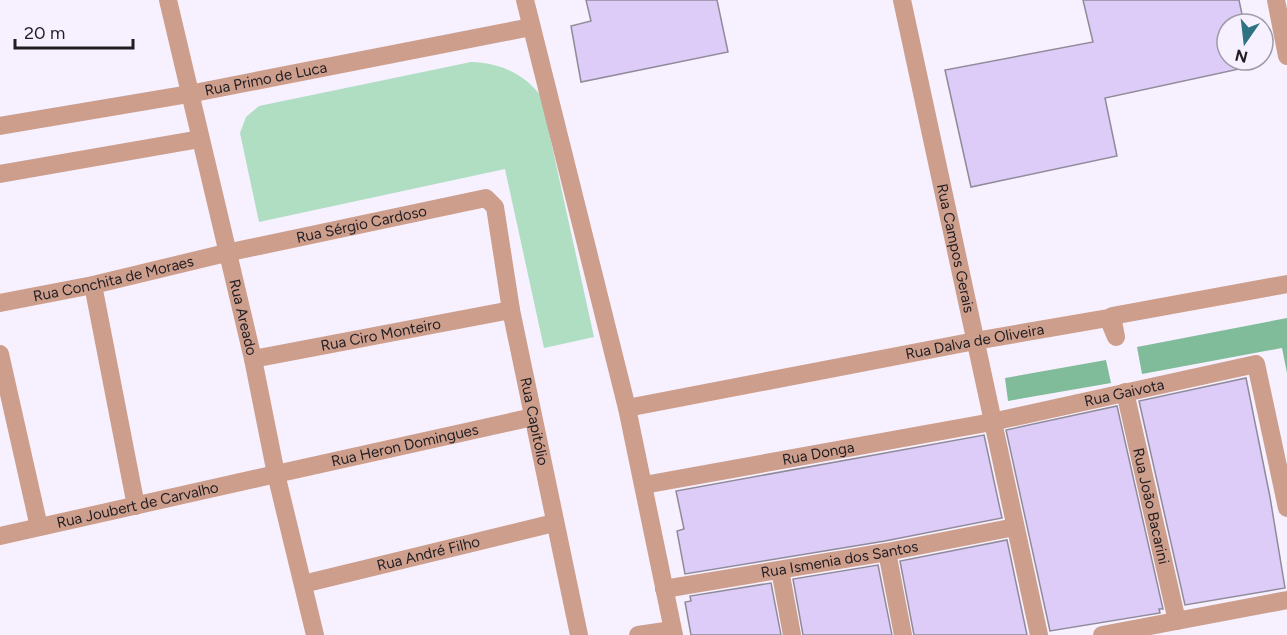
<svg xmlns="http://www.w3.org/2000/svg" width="1287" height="635" viewBox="0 0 1287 635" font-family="Figtree,sans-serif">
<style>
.green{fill:#b0dec2}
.forest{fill:#81bc9a}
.building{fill:#deccf8;stroke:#908b99;stroke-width:1.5}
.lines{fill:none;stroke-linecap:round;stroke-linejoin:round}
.lane{stroke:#cd9e8b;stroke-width:18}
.street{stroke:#cd9e8b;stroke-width:18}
.labels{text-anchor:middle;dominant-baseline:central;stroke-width:6;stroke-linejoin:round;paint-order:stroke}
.street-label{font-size:15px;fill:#201d23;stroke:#f6f0ff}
</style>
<rect width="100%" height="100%" fill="#f6f0ff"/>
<path class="green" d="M 471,62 C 500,63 523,73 541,96 L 594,337 L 544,348 L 505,169 L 259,222 L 240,133 L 246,117 L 259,106 Z"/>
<path class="forest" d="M 1287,318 L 1287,373 L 1282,348 L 1142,374 L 1137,347 Z
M 1106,360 L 1111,383 L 1008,401 L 1005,378 Z"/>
<path class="building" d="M 586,0 L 717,0 L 728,52 L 581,82 L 571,26 L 591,21 Z
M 1083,0 L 1239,0 L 1244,24 L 1227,24 L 1227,60 L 1252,60 L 1253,66 L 1105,98 L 1117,156 L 971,187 L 945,70 L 1093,42 Z
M 1246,378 L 1270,497 L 1285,588 L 1185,605 L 1139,401 Z
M 1117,406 L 1163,609 L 1159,609 L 1160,613 L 1050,631 L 1006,430 Z
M 984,435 L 1002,518 L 885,541 L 685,574 L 677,531 L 684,529 L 676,491 Z
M 1007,540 L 1027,635 L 914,635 L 900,561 Z
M 878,565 L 892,635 L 803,635 L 793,579 Z
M 771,583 L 781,635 L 691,635 L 685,602 L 691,601 L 690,596 Z"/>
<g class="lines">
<g class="lane">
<path d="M 0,174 L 200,139"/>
<path d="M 93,285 L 136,506"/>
<path id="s1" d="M 0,303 L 93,285 L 226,253 L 486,198 L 495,207 L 511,310 L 579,635"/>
<path d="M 0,354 L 39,527"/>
<path id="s2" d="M 253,359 L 511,310"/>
<path id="s3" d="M 1125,392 L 1177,621"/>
<path id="s4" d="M 276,474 L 533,417"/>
<path id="s5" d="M 644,485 L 992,422 L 1256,364 L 1287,508"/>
<path d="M 887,552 L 903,635"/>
<path d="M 780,570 L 792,635"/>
<path id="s6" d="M 303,584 L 554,523"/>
<path id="s7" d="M 664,589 L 887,552 L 1015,527"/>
<path d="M 1102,635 L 1287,600"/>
</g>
<g class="street">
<path id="s8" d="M 168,0 L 253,359 L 276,474 L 315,635"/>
<path d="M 525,0 L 627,408 L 674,635"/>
<path id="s9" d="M 902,0 L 1039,635"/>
<path d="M 1276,0 L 1287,56"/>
<path id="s10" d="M 0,126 L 189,94 L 531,27"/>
<path id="s11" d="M 627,408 L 975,341 L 1108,318 L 1116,337 L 1112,316 L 1287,284"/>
<path id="s12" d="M 0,536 L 276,474"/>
<path d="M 638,635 L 672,630"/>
</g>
</g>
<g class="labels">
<g class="street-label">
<text stroke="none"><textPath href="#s10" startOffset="270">Rua Primo de Luca</textPath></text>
<text stroke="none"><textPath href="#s1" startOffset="370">Rua Sérgio Cardoso</textPath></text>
<text stroke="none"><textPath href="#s9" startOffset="254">Rua Campos Gerais</textPath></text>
<text stroke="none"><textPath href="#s1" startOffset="116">Rua Conchita de Moraes</textPath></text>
<text stroke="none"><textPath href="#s8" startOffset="326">Rua Areado</textPath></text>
<text stroke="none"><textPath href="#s2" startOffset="130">Rua Ciro Monteiro</textPath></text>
<text stroke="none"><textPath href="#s11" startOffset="354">Rua Dalva de Oliveira</textPath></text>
<text stroke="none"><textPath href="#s5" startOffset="489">Rua Gaivota</textPath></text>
<text stroke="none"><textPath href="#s1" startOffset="728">Rua Capitólio</textPath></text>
<text stroke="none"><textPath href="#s4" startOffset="132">Rua Heron Domingues</textPath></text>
<text stroke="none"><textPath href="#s5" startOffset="177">Rua Donga</textPath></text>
<text stroke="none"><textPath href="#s12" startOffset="141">Rua Joubert de Carvalho</textPath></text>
<text stroke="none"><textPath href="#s3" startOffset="117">Rua João Bacarini</textPath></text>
<text stroke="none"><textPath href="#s6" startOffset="129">Rua André Filho</textPath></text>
<text stroke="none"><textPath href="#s7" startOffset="178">Rua Ismenia dos Santos</textPath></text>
</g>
</g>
<g transform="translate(1245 42) rotate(194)"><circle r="28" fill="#f6f0ff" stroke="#a09ca7" stroke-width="1.5"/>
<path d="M0-4.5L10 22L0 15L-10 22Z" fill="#2f7383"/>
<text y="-9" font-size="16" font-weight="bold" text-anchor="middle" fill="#201d23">N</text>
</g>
<path d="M15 39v9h118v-9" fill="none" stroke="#201d23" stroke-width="3"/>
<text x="24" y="39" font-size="18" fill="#201d23" stroke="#f6f0ff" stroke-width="4.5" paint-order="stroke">20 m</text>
</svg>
